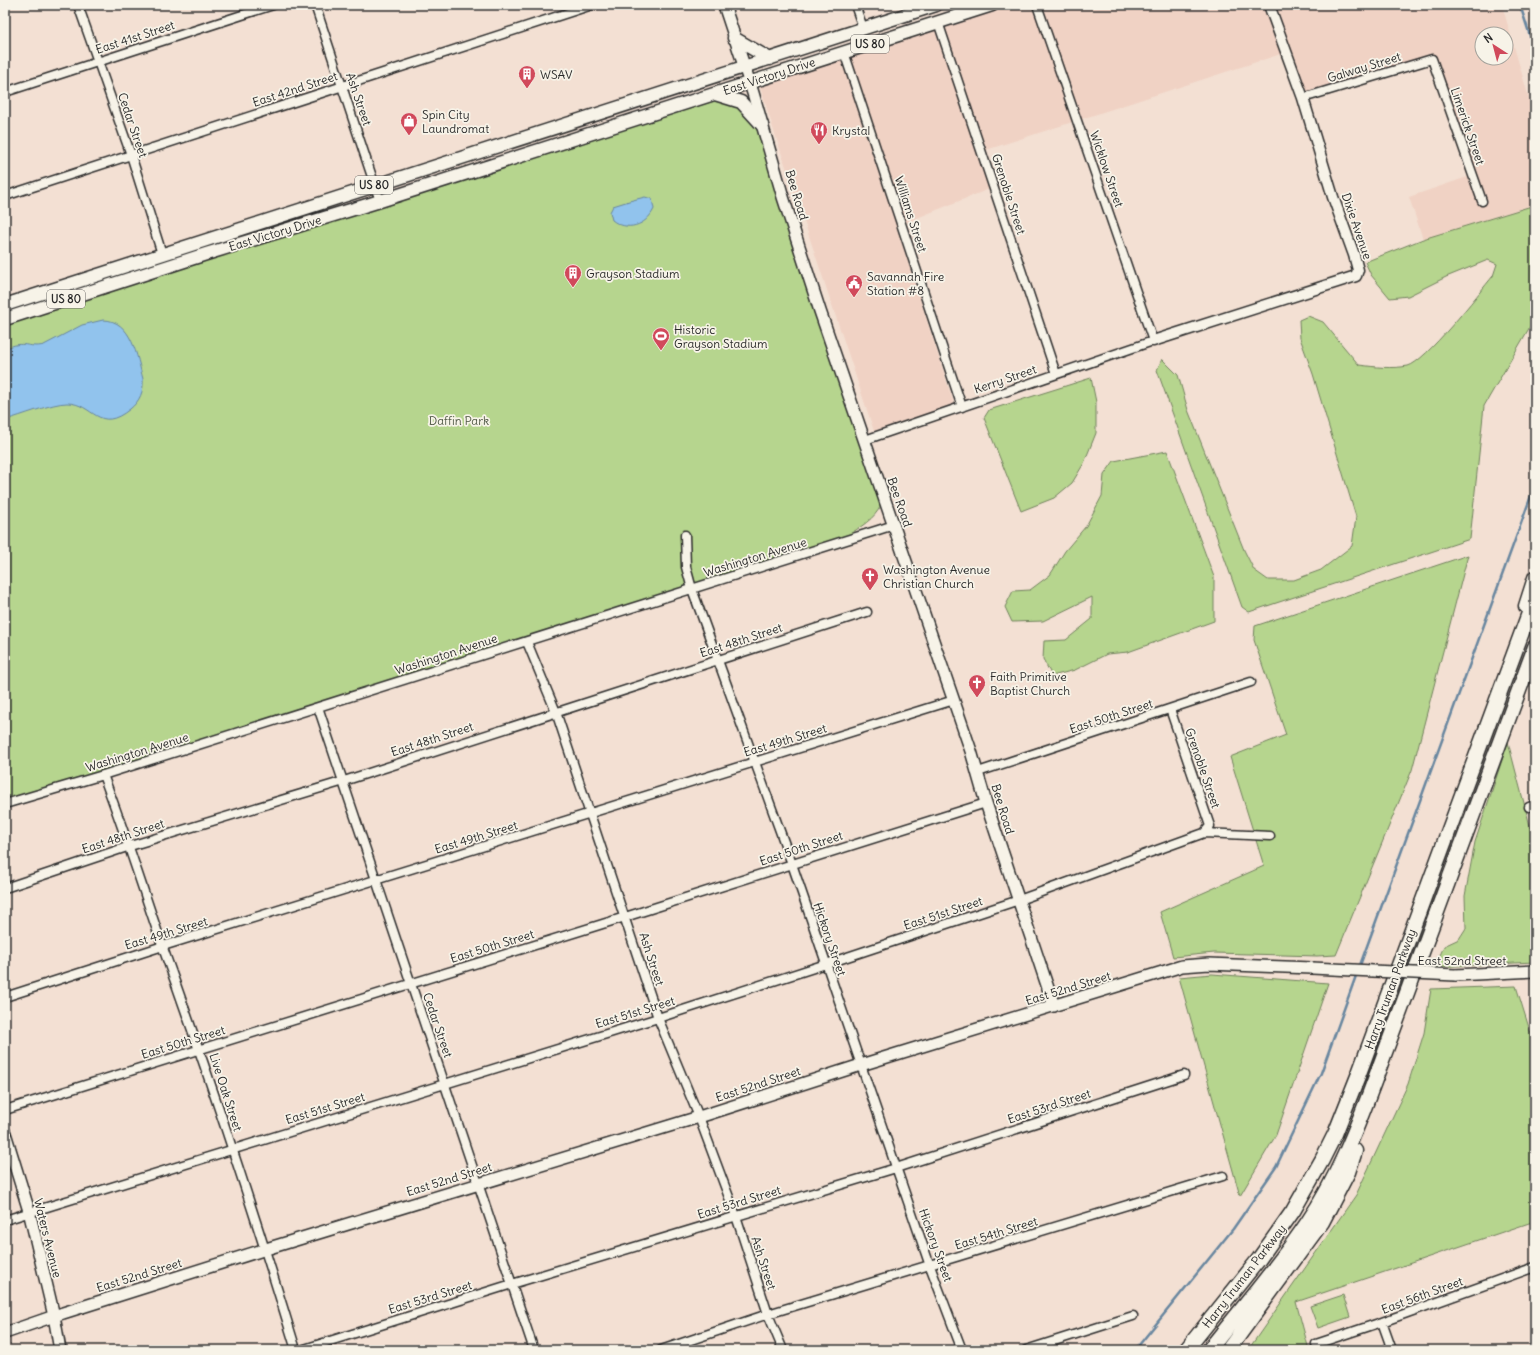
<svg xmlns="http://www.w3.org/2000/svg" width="1540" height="1355" viewBox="0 0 1540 1355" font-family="Delius,sans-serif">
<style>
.built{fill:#f0d2c4;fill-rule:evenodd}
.green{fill:#b6d58e;stroke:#70805c}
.water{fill:#91c3ed;stroke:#68869f}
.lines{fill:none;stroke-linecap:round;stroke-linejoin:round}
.stream{stroke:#68869f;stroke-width:2.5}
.minor-casing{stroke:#2b2b2b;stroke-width:11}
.tertiary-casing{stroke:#2b2b2b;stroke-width:13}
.secondary-casing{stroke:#2b2b2b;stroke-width:14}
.primary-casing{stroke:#2b2b2b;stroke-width:15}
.motorway-casing{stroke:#2b2b2b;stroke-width:17}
.minor{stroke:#f7f3e8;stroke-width:8}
.tertiary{stroke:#f7f3e8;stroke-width:10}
.secondary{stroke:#f7f3e8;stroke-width:11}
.primary{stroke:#f7f3e8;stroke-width:12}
.motorway{stroke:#f7f3e8;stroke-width:14}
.secondary-bridge-casing{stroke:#2b2b2b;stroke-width:14;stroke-linecap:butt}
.secondary-bridge{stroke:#f7f3e8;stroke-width:11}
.labels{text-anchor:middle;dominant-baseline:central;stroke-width:3.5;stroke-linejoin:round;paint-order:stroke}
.shield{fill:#f7f3e8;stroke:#686764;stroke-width:1}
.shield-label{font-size:11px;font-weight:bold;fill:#2b2b2b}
.street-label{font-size:12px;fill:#2b2b2b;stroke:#f7f3e8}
.poi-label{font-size:12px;fill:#2b2b2b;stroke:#f7f3e8;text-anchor:start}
.park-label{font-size:12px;fill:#4e5644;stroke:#f7f3e8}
</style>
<rect width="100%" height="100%" fill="#f3e0d3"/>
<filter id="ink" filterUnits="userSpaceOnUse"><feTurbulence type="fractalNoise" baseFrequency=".025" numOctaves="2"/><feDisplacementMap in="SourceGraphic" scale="8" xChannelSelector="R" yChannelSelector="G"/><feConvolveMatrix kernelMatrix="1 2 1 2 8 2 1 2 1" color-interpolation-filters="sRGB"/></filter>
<g filter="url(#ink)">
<path class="built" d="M 1017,5 L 1502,5 L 1535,119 L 1535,205 L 1423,239 L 1409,197 L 1476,174 L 1435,55 L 1299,96 L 1284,53 L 977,153 L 989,189 L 907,222 L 896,225 L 954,404 L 874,431 L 774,131 L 759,84 ZM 1482,34 L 1506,34 L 1506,58 L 1482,58 Z"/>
<path class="green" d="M 728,100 L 750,114 L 764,141 L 881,505 C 875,519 860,527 847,536 L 5,801 L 5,324 L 714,101 Z
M 1535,205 L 1535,318 L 1484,406 L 1470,539 L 1249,612 L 1242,607 L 1157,370 L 1162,359 L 1178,375 L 1188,410 L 1244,550 L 1254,570 L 1268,580 L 1294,580 L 1321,570 L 1352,546 L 1356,517 L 1313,374 L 1300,338 L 1299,320 L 1308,316 L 1323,322 L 1359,365 C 1375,367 1392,369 1408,366 C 1425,362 1479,293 1493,276 L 1497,264 L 1488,260 L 1446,277 L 1408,296 L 1390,298 L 1371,275 L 1365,262 L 1423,239 Z
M 1091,378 L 1096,402 L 1096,433 L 1084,463 L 1072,483 L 1054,498 L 1021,511 L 984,418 L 989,410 Z
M 1167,451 L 1214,577 L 1214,621 L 1128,652 L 1107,654 L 1075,670 L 1052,676 L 1043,659 L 1044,641 L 1066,640 L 1092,619 L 1092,597 L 1043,621 L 1012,622 L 1005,607 L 1013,591 L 1030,590 L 1050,575 L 1065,551 L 1086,526 L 1102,496 L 1104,475 L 1114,461 Z
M 1468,555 L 1412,770 L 1336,955 L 1317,956 L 1214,953 L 1173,957 L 1160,912 L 1264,866 L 1230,757 L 1286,735 L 1254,640 L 1255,626 Z
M 1508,742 L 1535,845 L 1535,962 L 1435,967 L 1444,946 L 1459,939 L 1466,928 L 1465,896 L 1475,842 Z
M 1212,974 L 1328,983 L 1276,1135 L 1240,1196 L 1179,977 Z
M 1516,986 L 1535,1047 L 1535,1221 L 1296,1302 L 1309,1350 L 1248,1350 L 1356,1195 L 1408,1084 L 1424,1033 L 1431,989 Z
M 1343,1295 L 1350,1317 L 1318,1328 L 1310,1306 Z"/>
<path class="water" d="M 645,197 L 652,199 L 654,209 C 646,226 627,232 612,220 L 610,212 L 613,206 L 629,201 Z
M 103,320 C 132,320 137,357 143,379 C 144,391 140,401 130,409 C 98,435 94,403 67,403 C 52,403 21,416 5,420 L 5,349 C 24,339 28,349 44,345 L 82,325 Z"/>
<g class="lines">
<path class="stream" d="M 1520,5 L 1535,51
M 1359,968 L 1535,485
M 1135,1350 L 1233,1229 L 1276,1167 L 1321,1073 L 1357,973"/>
<g class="minor-casing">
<path id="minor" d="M 78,5 L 131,155 L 162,254
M 315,5 L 380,201
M 855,5 L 863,28
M 938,22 L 1056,374
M 844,52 L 962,407
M 5,92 L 273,5
M 1303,98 L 1432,59 L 1482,201
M 5,196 L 592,5
M 865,440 L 1153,341 L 1037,5
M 685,535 L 686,567 L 692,589 L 792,864 L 930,1266 L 962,1350
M 527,642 L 556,712 L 658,1018 L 699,1117 L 736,1216 L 768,1314 L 783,1350
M 318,707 L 534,1350
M 1170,709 L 1210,826 L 1204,833
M 978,772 L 1251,682
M 103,775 C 125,832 143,890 163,948 C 211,1081 255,1215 296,1350
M 5,804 L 103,775 L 894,525
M 1529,807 L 1535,805
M 5,888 L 130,846 L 344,781 L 867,612
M 5,997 L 163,946 L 954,700
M 5,1110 L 625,917 L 986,803
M 5,1220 L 658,1018 L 826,964 L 1019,900 L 1204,833 L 1270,836
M 1382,1322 L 1392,1350
M 1316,1344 L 1382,1322 L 1535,1267
M 301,1350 L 512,1284 L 896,1168 L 1184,1075
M 661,1350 L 768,1314 L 1223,1176
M 1026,1350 L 1133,1316"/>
</g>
<g class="tertiary-casing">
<path id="tertiary" d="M 1153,341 L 1356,276 L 1358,270 L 1354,255 L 1333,197 L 1303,98 L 1269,5"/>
</g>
<g class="secondary-casing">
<path id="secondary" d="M 724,5 L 753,93 L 783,197 L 820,311 L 971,751 L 986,803 L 1054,1006
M 1455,975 L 1535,971
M 5,1133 L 29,1211 L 54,1316 L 60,1350
M 5,1333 L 63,1313 L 266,1249 L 699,1117 L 861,1065 L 1182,966 L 1209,964 L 1312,968"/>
</g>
<g class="primary-casing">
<path id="primary" d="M 734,38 L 770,59
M 715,94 L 741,102 L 762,125
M 5,305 L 936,5
M 5,319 L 206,254 L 380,201 L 992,5"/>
</g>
<g class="motorway-casing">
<path id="motorway" d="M 1526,606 L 1535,578
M 1186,1350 L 1259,1259 L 1293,1211 L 1322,1160 L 1335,1134 L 1358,1076 L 1535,597
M 1209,1350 C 1242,1308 1278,1267 1308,1222 C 1337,1179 1356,1130 1374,1082 L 1535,647
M 1228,1350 L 1322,1222 L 1348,1172 L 1355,1151"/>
</g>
<use href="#minor" class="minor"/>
<use href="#tertiary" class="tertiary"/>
<use href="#secondary" class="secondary"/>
<use href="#primary" class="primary"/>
<use href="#motorway" class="motorway"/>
<g class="secondary-bridge-casing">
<path id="secondary-bridge" d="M 1312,968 L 1455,975"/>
</g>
<use href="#secondary-bridge" class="secondary-bridge"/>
</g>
</g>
<defs>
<g id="building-pin" transform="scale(0.9)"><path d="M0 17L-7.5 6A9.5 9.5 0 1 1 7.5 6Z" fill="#d1495b" stroke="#f7f3e8"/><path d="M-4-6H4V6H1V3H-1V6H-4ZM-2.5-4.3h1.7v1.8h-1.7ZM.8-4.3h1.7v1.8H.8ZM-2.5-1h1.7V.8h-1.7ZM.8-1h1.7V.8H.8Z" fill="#fff"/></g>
<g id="shop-pin" transform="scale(0.9)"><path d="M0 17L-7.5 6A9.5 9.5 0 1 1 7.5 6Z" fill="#d1495b" stroke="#f7f3e8"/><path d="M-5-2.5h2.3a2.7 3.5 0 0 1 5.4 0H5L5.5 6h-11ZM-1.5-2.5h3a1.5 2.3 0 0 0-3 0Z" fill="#fff"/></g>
<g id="restaurant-pin" transform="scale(0.9)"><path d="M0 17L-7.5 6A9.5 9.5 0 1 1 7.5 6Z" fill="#d1495b" stroke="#f7f3e8"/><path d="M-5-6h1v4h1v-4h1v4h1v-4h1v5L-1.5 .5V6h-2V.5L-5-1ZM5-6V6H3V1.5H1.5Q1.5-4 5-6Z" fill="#fff"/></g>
<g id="civic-pin" transform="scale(0.9)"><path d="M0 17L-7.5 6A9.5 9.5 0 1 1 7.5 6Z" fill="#d1495b" stroke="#f7f3e8"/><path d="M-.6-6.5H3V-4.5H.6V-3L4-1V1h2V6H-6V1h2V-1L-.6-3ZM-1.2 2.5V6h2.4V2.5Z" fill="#fff"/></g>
<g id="stadium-pin" transform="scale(0.9)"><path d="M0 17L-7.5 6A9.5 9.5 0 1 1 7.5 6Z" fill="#d1495b" stroke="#f7f3e8"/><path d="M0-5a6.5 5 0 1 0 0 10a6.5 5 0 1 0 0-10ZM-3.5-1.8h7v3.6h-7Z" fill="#fff"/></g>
<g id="church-pin" transform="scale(0.9)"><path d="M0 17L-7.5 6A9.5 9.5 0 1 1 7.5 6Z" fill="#d1495b" stroke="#f7f3e8"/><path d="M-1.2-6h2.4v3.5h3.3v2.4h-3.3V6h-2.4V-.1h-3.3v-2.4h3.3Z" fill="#fff"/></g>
</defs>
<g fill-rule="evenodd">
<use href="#building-pin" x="527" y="74"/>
<use href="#shop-pin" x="409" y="121"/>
<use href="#restaurant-pin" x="819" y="130"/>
<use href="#building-pin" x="573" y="273"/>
<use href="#civic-pin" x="854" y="283"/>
<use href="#stadium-pin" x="661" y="336"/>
<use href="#church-pin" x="870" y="576"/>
<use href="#church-pin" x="977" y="683"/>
</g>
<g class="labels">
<g class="shield">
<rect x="851" y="35" width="38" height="18" rx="3"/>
<rect x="355" y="176" width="38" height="18" rx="3"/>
<rect x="47" y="290" width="38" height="18" rx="3"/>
</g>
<g class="shield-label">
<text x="870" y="44">US 80</text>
<text x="374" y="185">US 80</text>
<text x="66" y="299">US 80</text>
</g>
<g class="street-label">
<text transform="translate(135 37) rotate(-18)">East 41st Street</text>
<text transform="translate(1364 67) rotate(-17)">Galway Street</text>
<text transform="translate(769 76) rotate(-18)">East Victory Drive</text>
<text transform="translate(295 89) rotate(-18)">East 42nd Street</text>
<text transform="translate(359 99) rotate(71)">Ash Street</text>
<text transform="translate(133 125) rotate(71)">Cedar Street</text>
<text transform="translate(1468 126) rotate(71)">Limerick Street</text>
<text transform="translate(1107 169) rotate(71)">Wicklow Street</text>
<text transform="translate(1009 194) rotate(72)">Grenoble Street</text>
<text transform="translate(797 195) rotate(73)">Bee Road</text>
<text transform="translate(911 214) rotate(72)">Williams Street</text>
<text transform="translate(1357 226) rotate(71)">Dixie Avenue</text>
<text transform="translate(275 233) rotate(-17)">East Victory Drive</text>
<text transform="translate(1005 379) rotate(-19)">Kerry Street</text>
<text transform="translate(900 502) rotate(71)">Bee Road</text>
<text transform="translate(755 557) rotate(-17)">Washington Avenue</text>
<text transform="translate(741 640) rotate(-18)">East 48th Street</text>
<text transform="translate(446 654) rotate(-18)">Washington Avenue</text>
<text transform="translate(1111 716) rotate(-18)">East 50th Street</text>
<text transform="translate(432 739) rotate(-18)">East 48th Street</text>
<text transform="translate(785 740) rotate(-17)">East 49th Street</text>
<text transform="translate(137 752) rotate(-17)">Washington Avenue</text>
<text transform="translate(1203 768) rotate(71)">Grenoble Street</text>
<text transform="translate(1003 809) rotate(73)">Bee Road</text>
<text transform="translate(123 836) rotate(-18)">East 48th Street</text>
<text transform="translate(476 837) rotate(-17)">East 49th Street</text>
<text transform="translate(801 848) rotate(-18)">East 50th Street</text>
<text transform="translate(943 913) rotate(-18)">East 51st Street</text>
<text transform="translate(166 933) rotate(-17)">East 49th Street</text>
<text transform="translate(830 939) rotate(71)">Hickory Street</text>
<text transform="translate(492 946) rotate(-17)">East 50th Street</text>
<text transform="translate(652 959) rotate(72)">Ash Street</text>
<text x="1462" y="960">East 52nd Street</text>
<text transform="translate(1068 988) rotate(-17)">East 52nd Street</text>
<text transform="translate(1390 989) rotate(-70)">Harry Truman Parkway</text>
<text transform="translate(635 1012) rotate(-17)">East 51st Street</text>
<text transform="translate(438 1025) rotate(71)">Cedar Street</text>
<text transform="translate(183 1042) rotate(-17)">East 50th Street</text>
<text transform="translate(758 1084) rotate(-18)">East 52nd Street</text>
<text transform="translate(226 1092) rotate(72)">Live Oak Street</text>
<text transform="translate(1049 1106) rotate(-18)">East 53rd Street</text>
<text transform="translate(325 1108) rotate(-17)">East 51st Street</text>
<text transform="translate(449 1179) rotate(-17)">East 52nd Street</text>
<text transform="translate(739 1202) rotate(-17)">East 53rd Street</text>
<text transform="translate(996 1233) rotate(-17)">East 54th Street</text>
<text transform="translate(48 1238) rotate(76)">Waters Avenue</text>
<text transform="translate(936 1245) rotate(70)">Hickory Street</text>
<text transform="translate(764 1263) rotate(72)">Ash Street</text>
<text transform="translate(139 1275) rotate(-17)">East 52nd Street</text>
<text transform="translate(1244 1276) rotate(-52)">Harry Truman Parkway</text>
<text transform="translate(1422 1295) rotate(-20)">East 56th Street</text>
<text transform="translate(430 1297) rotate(-17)">East 53rd Street</text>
</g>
<g class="poi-label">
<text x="540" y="74">WSAV</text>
<text x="422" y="114">Spin City<tspan x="422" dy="14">Laundromat</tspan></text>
<text x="832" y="130">Krystal</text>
<text x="586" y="273">Grayson Stadium</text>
<text x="867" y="276">Savannah Fire<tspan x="867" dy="14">Station #8</tspan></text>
<text x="674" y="329">Historic<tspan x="674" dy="14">Grayson Stadium</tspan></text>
<text x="883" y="569">Washington Avenue<tspan x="883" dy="14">Christian Church</tspan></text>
<text x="990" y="676">Faith Primitive<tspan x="990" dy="14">Baptist Church</tspan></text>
</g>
<g class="park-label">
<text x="459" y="420">Daffin Park</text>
</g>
</g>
<rect width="1540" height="1355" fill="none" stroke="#f7f3e8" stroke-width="20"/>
<rect x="10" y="10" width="1520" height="1335" fill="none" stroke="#2b2b2b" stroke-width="1.5" filter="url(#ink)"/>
<g transform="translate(1494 46) rotate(324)"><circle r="19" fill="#f7f3e8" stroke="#a5a39c"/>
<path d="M0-3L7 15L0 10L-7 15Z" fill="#d1495b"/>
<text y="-6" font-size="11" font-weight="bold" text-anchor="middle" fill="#2b2b2b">N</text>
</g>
</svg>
